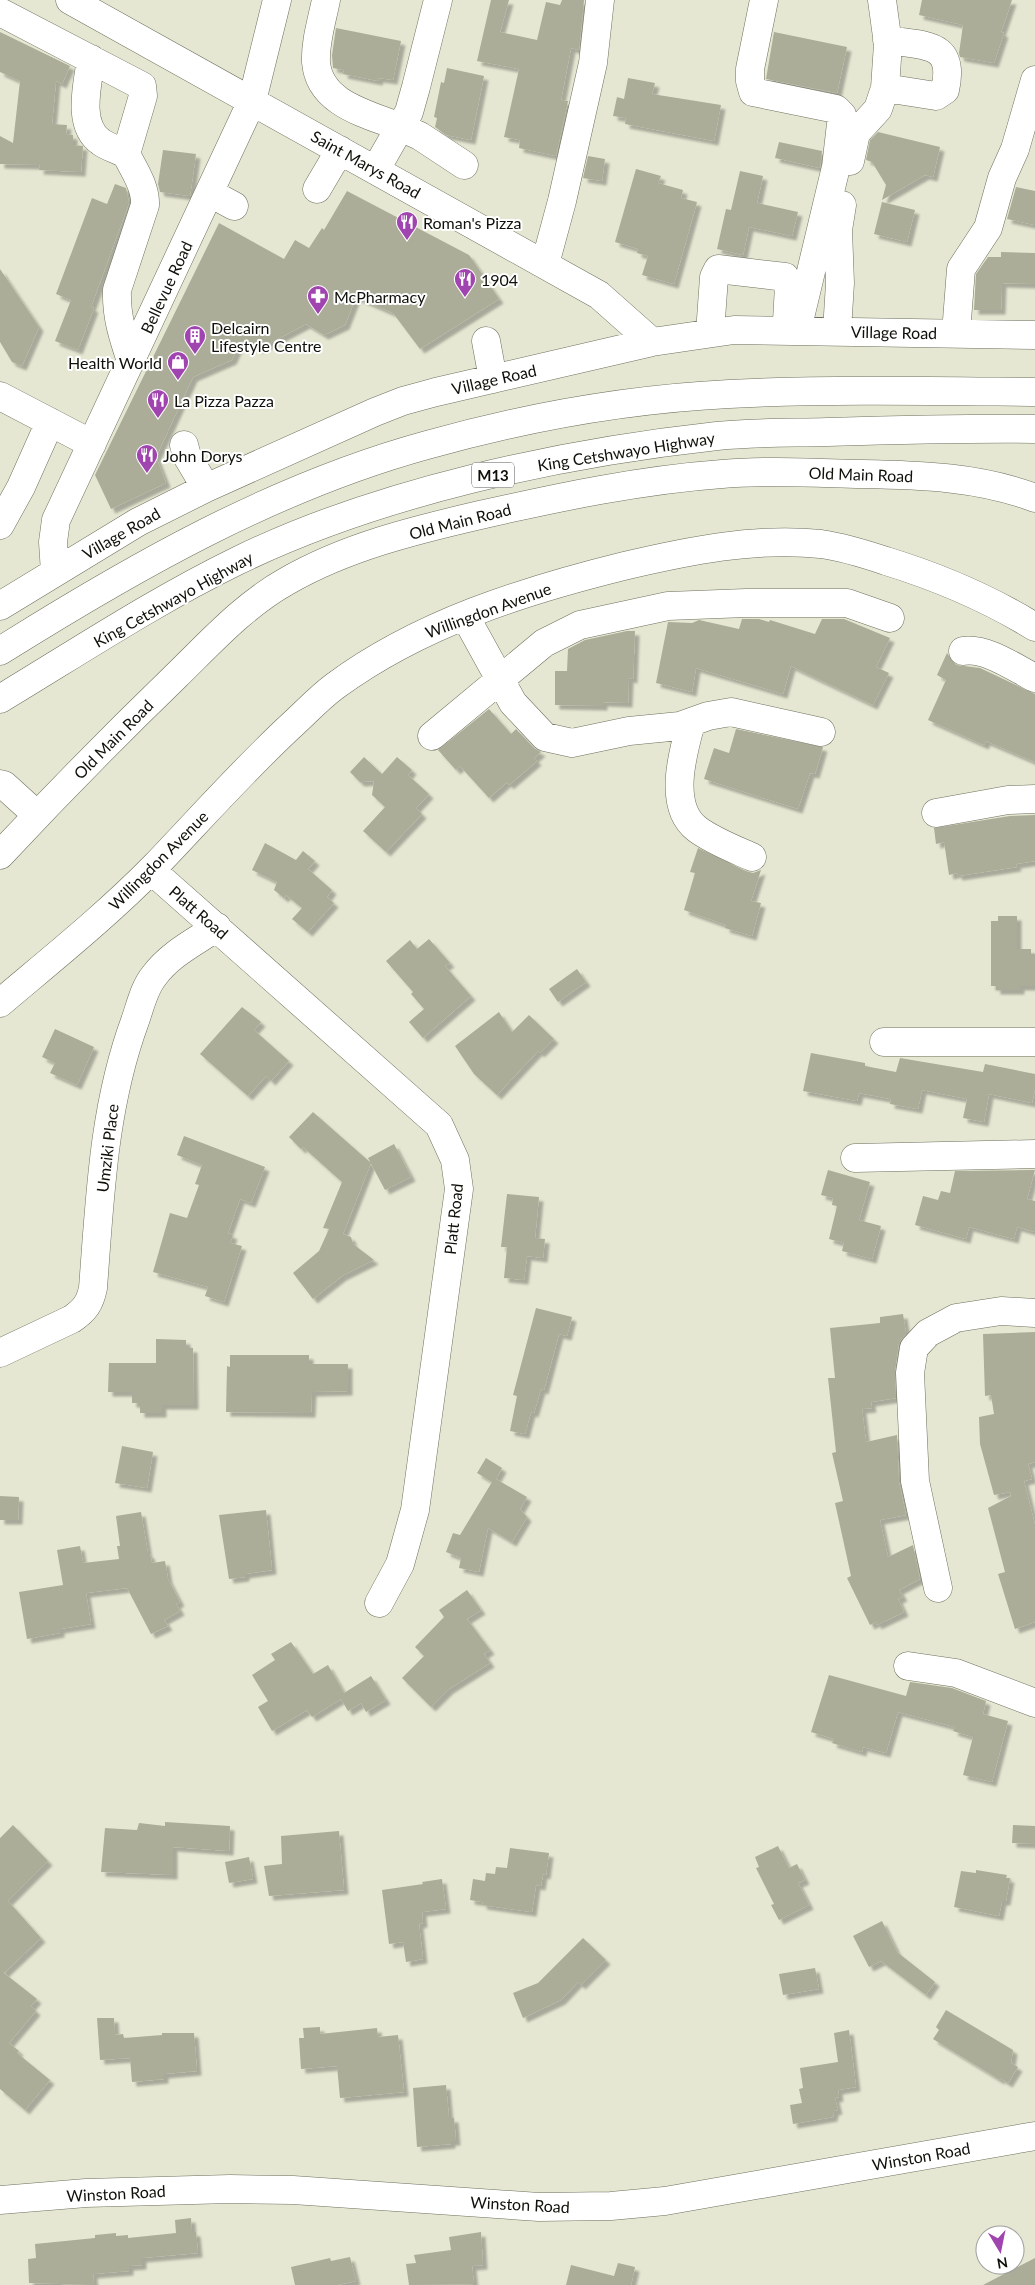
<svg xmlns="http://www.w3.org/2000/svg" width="1035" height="2285" viewBox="0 0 1035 2285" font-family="Lato,sans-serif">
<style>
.building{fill:#abad98;filter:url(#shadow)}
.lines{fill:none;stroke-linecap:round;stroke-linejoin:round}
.minor-casing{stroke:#6e705d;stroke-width:29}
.major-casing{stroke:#6e705d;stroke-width:29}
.highway-casing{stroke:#6e705d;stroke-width:29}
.minor{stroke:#fff;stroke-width:28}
.major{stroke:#fff;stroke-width:28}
.highway{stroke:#fff;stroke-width:28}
.labels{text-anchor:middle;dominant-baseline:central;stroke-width:4;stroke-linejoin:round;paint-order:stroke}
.shield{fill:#fff;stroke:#575853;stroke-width:1}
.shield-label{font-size:15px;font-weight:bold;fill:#0f1009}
.street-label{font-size:16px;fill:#0f1009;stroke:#fff}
.poi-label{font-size:16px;fill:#0f1009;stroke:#fff;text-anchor:start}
</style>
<defs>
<filter id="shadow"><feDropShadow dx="4.5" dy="4.5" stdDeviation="1" flood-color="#0004"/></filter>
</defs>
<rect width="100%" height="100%" fill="#e5e7d2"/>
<path class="building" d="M 491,0 L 509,0 L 500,32 L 537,40 L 546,2 L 560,5 L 562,0 L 584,0 L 579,50 L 571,48 L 561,100 L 568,101 L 556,156 L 519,148 L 520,140 L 504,137 L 519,69 L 477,61 Z
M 922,0 L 1012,0 L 1001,32 L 1004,33 L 994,63 L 960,57 L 959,53 L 963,25 L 919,15 Z
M 336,28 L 401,41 L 393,80 L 379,78 L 378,81 L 343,74 L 344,70 L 333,68 L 332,55 Z
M 0,32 L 70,66 L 62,84 L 56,81 L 52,124 L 67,125 L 66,134 L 73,135 L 73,145 L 83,146 L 81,172 L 39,170 L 40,165 L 0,164 L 0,136 L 13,143 L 20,81 L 0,72 Z
M 774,32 L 847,47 L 837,93 L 766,79 Z
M 447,68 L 484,76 L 471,140 L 446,135 L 435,127 L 437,118 L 434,117 L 441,82 L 444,83 Z
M 628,78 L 655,83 L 652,94 L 721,105 L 714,141 L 625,124 L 626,118 L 613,116 L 617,97 L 624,99 Z
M 878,132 L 940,147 L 933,177 L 925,175 L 882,200 L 886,185 L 872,162 L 866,160 L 870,140 Z
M 779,142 L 822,151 L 820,168 L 775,158 Z
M 163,150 L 196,154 L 190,196 L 160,192 L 158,184 Z
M 588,156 L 605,159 L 602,181 L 583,178 Z
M 636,169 L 661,176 L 658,183 L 683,190 L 681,198 L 697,202 L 674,284 L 642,275 L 648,256 L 637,253 L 638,249 L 615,242 Z
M 740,171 L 763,176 L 757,203 L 798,212 L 792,236 L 749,227 L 743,255 L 717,249 L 726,209 L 731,210 Z
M 115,184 L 126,188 L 129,203 L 91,307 L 94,308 L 78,350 L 55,341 L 71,300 L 56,294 L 92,198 L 107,204 Z
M 1016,187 L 1035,191 L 1035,225 L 1007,219 Z
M 347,191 L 469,255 L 499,299 L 420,349 L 393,313 L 356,297 L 345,325 L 324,335 L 306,324 L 259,349 L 241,341 L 232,360 L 193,377 L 156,457 L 166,483 L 111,509 L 95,475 L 219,223 L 284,259 L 295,240 L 309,248 L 322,228 L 324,230 Z
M 882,202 L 915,210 L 907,242 L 874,234 Z
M 1001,252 L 1035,253 L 1035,284 L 1002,283 L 1001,310 L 974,310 L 976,274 L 988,257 L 1001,257 Z
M 0,269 L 39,327 L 22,366 L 12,362 L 0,342 Z
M 742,619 L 759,619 L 769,622 L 770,620 L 815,634 L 822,619 L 844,619 L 890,638 L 876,667 L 889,673 L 873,705 L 791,666 L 783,694 L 696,668 L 692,692 L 656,683 L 668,622 L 692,623 L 699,620 L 739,629 Z
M 627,631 L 635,631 L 633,679 L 629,678 L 628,703 L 603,702 L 603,706 L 555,705 L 555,671 L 567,671 L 568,649 L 585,640 Z
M 947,653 L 956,665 L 980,668 L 1035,694 L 1035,762 L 986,741 L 984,745 L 928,720 L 946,680 L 937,675 Z
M 489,709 L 511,734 L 516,729 L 534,748 L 541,752 L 534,758 L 537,761 L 509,785 L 507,782 L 489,798 L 460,766 L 456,770 L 438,750 Z
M 736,729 L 823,747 L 815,774 L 810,773 L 798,809 L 704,779 L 714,748 L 729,753 Z
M 364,757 L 382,774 L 397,757 L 412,770 L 408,775 L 429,794 L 416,808 L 422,814 L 386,852 L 363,831 L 385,807 L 372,795 L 374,781 L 360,782 L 350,772 Z
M 1035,815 L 1035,861 L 1016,864 L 1017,867 L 958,876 L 957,873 L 949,875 L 944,842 L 936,844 L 934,828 L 1010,816 Z
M 265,843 L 296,860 L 303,851 L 315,861 L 308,869 L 332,890 L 327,897 L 334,903 L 308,932 L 292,919 L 302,908 L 286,895 L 284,898 L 274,890 L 277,882 L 252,870 Z
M 698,848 L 746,871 L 753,873 L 761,870 L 751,901 L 761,903 L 752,936 L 725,928 L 726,925 L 684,910 L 695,873 L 690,872 Z
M 998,916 L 1017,916 L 1017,949 L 1031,949 L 1031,954 L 1035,954 L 1035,986 L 1020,986 L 1020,990 L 996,990 L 996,986 L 991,986 L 991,921 L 998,921 Z
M 429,939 L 450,963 L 445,966 L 471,996 L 423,1038 L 409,1022 L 424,1009 L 411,994 L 413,992 L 386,961 L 410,940 L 417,949 Z
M 577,969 L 586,982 L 558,1002 L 549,989 Z
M 242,1007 L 261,1022 L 254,1030 L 289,1061 L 271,1081 L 266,1076 L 248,1096 L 200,1054 Z
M 499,1012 L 512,1032 L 529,1015 L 554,1039 L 540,1053 L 538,1051 L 497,1095 L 474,1074 L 455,1046 Z
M 55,1029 L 94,1047 L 77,1085 L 50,1073 L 55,1063 L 42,1057 Z
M 811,1053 L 865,1063 L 865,1066 L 896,1072 L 900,1058 L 983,1072 L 985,1064 L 1035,1074 L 1035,1089 L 1032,1103 L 989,1094 L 984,1122 L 963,1118 L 967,1099 L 922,1090 L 918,1109 L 890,1104 L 891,1099 L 859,1093 L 857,1101 L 803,1091 Z
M 313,1112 L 371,1163 L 343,1234 L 351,1237 L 353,1244 L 374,1260 L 342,1276 L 313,1299 L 293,1273 L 319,1251 L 329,1229 L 323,1228 L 342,1182 L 303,1147 L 301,1149 L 289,1137 Z
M 184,1136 L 265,1167 L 251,1203 L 240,1199 L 228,1233 L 233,1235 L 230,1243 L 242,1246 L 224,1302 L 205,1296 L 208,1287 L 153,1272 L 170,1213 L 187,1218 L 199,1185 L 195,1184 L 202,1165 L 177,1155 Z
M 394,1144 L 411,1177 L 385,1190 L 368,1158 Z
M 828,1170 L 870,1182 L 859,1220 L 881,1226 L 872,1259 L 842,1251 L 844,1243 L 829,1239 L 837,1206 L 832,1205 L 833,1198 L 821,1195 Z
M 1035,1170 L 1027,1199 L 1035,1201 L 1035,1232 L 1017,1227 L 1014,1239 L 969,1227 L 966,1239 L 915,1225 L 923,1196 L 938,1200 L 941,1191 L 950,1193 L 955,1171 Z
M 507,1194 L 539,1197 L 535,1238 L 545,1239 L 543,1258 L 527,1256 L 524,1280 L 504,1278 L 507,1247 L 501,1247 Z
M 536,1308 L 572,1317 L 567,1336 L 559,1334 L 544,1390 L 541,1389 L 534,1413 L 531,1412 L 525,1434 L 510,1431 L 517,1396 L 513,1395 Z
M 903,1314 L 906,1334 L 899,1342 L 895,1371 L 896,1398 L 871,1402 L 872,1408 L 862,1409 L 866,1442 L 897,1435 L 899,1482 L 906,1515 L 880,1520 L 888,1557 L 913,1545 L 920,1579 L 899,1590 L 903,1597 L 898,1599 L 904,1612 L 877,1625 L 876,1622 L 870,1625 L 847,1578 L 851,1576 L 835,1503 L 843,1501 L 832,1453 L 836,1452 L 828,1378 L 835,1378 L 830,1328 L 880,1323 L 880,1317 Z
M 1035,1332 L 1035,1462 L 1028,1464 L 1032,1479 L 1024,1481 L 1035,1525 L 1035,1622 L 1015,1629 L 998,1574 L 1005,1572 L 988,1508 L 1011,1496 L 1010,1492 L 994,1495 L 980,1444 L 979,1417 L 994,1414 L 991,1395 L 985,1396 L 983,1334 Z
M 156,1339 L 186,1340 L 186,1348 L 193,1348 L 194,1405 L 162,1405 L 162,1413 L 140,1413 L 140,1403 L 132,1403 L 132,1392 L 108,1392 L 109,1363 L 156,1363 Z
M 230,1355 L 309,1355 L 309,1364 L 348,1364 L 348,1391 L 312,1392 L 311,1413 L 226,1412 L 227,1366 L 230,1367 Z
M 122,1446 L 153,1452 L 147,1488 L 115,1483 Z
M 486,1458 L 502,1468 L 496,1479 L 527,1497 L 520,1509 L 527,1517 L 512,1542 L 488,1528 L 479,1572 L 459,1568 L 461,1558 L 446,1552 L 453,1533 L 460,1535 L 492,1482 L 477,1473 Z
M 0,1496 L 19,1497 L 18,1520 L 0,1520 Z
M 266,1510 L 272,1570 L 245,1574 L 245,1577 L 229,1579 L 219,1515 Z
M 141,1512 L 148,1554 L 150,1554 L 152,1563 L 165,1561 L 168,1579 L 180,1602 L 176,1604 L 180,1611 L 164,1620 L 168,1626 L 151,1634 L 127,1588 L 86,1593 L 91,1624 L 60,1629 L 60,1633 L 27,1639 L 19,1592 L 63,1585 L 57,1550 L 80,1546 L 83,1563 L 119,1559 L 117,1546 L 120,1546 L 116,1516 Z
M 467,1590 L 481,1610 L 467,1619 L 490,1650 L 484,1654 L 490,1663 L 449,1689 L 431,1707 L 402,1678 L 424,1656 L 415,1647 L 444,1617 L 439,1610 Z
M 291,1642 L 313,1674 L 328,1665 L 344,1693 L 371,1676 L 386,1700 L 366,1712 L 361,1703 L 348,1711 L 341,1699 L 312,1717 L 307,1710 L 272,1731 L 258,1707 L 268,1701 L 252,1675 L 275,1660 L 271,1654 Z
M 829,1675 L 906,1696 L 910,1682 L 952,1688 L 986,1701 L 983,1714 L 1008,1721 L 992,1782 L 963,1775 L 973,1737 L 953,1731 L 955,1727 L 898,1712 L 886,1753 L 863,1747 L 862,1752 L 832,1743 L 834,1739 L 811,1732 Z
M 165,1822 L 230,1826 L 229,1851 L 173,1847 L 173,1875 L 101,1872 L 105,1828 L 137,1830 L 139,1823 L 165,1826 Z
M 13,1825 L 48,1861 L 8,1901 L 41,1938 L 4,1973 L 37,1999 L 31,2006 L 36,2011 L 9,2043 L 19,2051 L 17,2053 L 50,2080 L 25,2110 L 0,2089 L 0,1838 Z
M 1013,1825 L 1035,1826 L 1035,1844 L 1012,1843 Z
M 339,1831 L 344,1890 L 269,1896 L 264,1866 L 282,1864 L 281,1836 Z
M 778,1846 L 789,1868 L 797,1864 L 805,1880 L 798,1883 L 809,1905 L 779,1920 L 771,1905 L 774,1904 L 756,1868 L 759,1867 L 755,1857 Z
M 510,1848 L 549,1853 L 546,1875 L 543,1874 L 541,1886 L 536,1885 L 532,1912 L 482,1905 L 483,1902 L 470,1900 L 473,1879 L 485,1881 L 486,1873 L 495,1874 L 496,1867 L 507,1868 Z
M 249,1857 L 253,1879 L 229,1883 L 225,1862 Z
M 976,1870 L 1007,1875 L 1006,1878 L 1010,1878 L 1006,1901 L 1002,1901 L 999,1916 L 954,1907 L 961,1871 L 976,1873 Z
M 442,1879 L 446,1909 L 422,1912 L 423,1923 L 419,1924 L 423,1959 L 406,1962 L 403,1942 L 389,1944 L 382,1890 L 423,1884 L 422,1882 Z
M 882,1921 L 897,1952 L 935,1982 L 926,1995 L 881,1961 L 869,1967 L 853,1936 Z
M 583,1938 L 606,1960 L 581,1985 L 578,1982 L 561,2000 L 523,2018 L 513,1993 L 538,1983 Z
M 815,1968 L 819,1989 L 783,1995 L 779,1974 Z
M 946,2010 L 1013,2050 L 1011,2063 L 1018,2067 L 1008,2083 L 1000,2078 L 1000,2080 L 933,2039 L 939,2030 L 936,2027 Z
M 97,2018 L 114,2018 L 115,2035 L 123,2034 L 124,2038 L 162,2035 L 162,2033 L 194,2033 L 197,2071 L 164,2074 L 164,2079 L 132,2082 L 130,2058 L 100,2060 Z
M 320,2027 L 320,2034 L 377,2028 L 378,2037 L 398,2035 L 404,2092 L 340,2098 L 337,2066 L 301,2069 L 299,2038 L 304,2038 L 303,2028 Z
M 849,2030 L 856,2087 L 838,2090 L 839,2097 L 835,2098 L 838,2110 L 834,2111 L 833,2117 L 793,2124 L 790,2105 L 802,2103 L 799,2089 L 803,2088 L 800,2068 L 838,2062 L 834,2033 Z
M 446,2085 L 449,2118 L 454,2118 L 456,2141 L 451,2141 L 451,2144 L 417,2147 L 413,2088 Z
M 191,2218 L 192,2232 L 196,2232 L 198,2253 L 142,2258 L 142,2265 L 129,2266 L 129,2271 L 93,2274 L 94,2285 L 29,2283 L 28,2259 L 36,2258 L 35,2244 L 95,2238 L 95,2235 L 116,2233 L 116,2236 L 128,2235 L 128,2238 L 176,2233 L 175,2220 Z
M 481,2232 L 483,2265 L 472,2266 L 474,2284 L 409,2285 L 406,2264 L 416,2263 L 414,2255 L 451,2250 L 449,2237 Z
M 350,2257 L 356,2281 L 337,2285 L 295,2285 L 291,2267 L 330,2258 L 331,2261 Z
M 1035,2258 L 1035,2285 L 983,2285 Z
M 618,2263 L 635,2267 L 631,2285 L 566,2285 L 571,2265 L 614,2276 Z"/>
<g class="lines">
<g class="minor-casing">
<path id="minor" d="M 70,0 L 599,295 L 652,342
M 326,0 C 322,20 315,42 316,62 C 319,104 368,114 400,127 L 376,169
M 438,0 L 416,87 L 409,112 L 400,127 L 420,136 L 464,165
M 764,0 L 750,69 L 750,81 L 753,92 L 836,109 L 842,115 L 836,167 L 797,330
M 0,12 L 142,86 L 143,96 L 126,154 C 134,170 146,187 145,205 L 117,290 C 116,316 123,337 131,361
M 91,59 C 88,83 76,125 101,142 C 108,147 118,150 126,154
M 885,88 L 936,96 L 945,90 C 956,41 924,46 887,40
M 850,161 L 856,133 L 878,109 L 885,88 L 888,44 L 882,0
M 317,189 L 340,150
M 210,193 L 234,206
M 545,264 L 562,201 L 593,63 L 600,0
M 837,331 L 840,283 L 838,230 L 842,205
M 710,333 L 714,277 L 718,269 L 785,277 L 789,286 L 787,321
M 956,333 L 961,269 L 988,228 L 1002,178 L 1015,149 L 1035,80
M 486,341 L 493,379
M 0,396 L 92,444
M 184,445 L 187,456 L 206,488
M 0,525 L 21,487 L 50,422
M 55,572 L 53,542 L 56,520 L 252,101 L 277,0
M 0,606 L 138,522 L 206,488 L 375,412 L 403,401 L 436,392 L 652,342 L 734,330 L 1035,335
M 465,616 L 513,703 L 545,737 L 572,743 L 629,731 L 680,726 L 708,716 L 731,712 L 821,732
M 963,651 C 986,647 1015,668 1035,678
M 691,723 C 683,752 667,806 697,829 C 713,841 734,849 752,857
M 432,736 L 544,643 L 580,625 L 668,606 L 746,603 L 847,603 L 890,618
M 0,784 L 4,785 L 37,815
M 936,813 L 1008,800 L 1035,799
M 151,870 L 439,1125 L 455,1160 L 459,1189 L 415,1510 L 400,1564 L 379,1603
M 0,1003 C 52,959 107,915 155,866 C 201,818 245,768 294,723 C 307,711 320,697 335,686 C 419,624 523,591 624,566 C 688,551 755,537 821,544 C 843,547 865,554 886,561 C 938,577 988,598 1035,627
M 884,1042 L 1035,1042
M 855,1158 L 1035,1154
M 0,1353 L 72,1319 C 85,1310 90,1303 93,1288 C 100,1198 103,1108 135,1021 C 140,1007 144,988 154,976 C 170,954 195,942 217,927
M 938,1588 L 915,1481 L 910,1373 L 914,1348 L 928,1333 L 956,1318 L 1001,1311 L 1035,1313
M 908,1666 L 956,1673 L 1035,1703
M 0,2200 L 86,2193 L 230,2189 L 293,2190 L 539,2207 L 611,2206 L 665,2201 L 1035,2136"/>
</g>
<g class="major-casing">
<path id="major" d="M 0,855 C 57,794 116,734 176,676 C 211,642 244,605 287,581 C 346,547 415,530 480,515 C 560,497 640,480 722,474 C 769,470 816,473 862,474 C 921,475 980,477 1035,498"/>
</g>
<g class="highway-casing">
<path id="highway" d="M 0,651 C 134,567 274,487 427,445 C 523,418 629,399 729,394 C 830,389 933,391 1035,392
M 0,699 C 78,652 155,601 237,561 C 378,492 561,453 717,436 C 753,432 791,433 827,432 C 896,430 966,428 1035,429"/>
</g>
<use href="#minor" class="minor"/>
<use href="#major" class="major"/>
<use href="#highway" class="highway"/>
</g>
<defs>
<g id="restaurant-pin" transform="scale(1.125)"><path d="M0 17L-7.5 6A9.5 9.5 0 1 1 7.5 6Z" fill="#a045af" stroke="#fff"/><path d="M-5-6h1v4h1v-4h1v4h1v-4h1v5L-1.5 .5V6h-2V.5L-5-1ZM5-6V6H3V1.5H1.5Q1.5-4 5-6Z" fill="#fff"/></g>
<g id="pharmacy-pin" transform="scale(1.125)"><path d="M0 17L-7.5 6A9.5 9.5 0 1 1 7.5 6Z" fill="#a045af" stroke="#fff"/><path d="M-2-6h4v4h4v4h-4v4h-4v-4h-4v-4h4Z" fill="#fff"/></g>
<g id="building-pin" transform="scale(1.125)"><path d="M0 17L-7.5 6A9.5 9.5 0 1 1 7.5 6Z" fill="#a045af" stroke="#fff"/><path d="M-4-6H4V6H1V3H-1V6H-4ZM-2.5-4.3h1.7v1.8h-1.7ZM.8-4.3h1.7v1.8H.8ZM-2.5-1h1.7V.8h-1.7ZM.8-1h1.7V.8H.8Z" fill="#fff"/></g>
<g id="shop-pin" transform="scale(1.125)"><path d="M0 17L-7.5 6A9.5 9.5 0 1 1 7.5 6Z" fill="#a045af" stroke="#fff"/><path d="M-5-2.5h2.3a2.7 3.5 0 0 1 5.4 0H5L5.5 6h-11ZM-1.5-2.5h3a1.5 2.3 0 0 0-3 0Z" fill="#fff"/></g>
</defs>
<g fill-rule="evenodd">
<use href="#restaurant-pin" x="407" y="222"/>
<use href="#restaurant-pin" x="465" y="279"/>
<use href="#pharmacy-pin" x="318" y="296"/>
<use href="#building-pin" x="195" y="336"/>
<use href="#shop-pin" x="178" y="362"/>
<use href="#restaurant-pin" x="158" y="400"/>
<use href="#restaurant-pin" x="147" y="455"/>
</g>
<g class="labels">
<rect class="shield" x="472" y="462.5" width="42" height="25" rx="4"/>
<g class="shield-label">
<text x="493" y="475">M13</text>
</g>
<g class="street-label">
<text transform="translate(366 164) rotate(29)">Saint Marys Road</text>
<text transform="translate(166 287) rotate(-65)">Bellevue Road</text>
<text transform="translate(894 332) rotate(1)">Village Road</text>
<text transform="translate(494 379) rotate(-13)">Village Road</text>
<text transform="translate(626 451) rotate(-9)">King Cetshwayo Highway</text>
<text transform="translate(861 474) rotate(2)">Old Main Road</text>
<text transform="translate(460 521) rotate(-14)">Old Main Road</text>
<text transform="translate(121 533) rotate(-30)">Village Road</text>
<text transform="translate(173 599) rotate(-29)">King Cetshwayo Highway</text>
<text transform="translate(488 610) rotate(-20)">Willingdon Avenue</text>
<text transform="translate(113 739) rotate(-45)">Old Main Road</text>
<text transform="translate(158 860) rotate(-45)">Willingdon Avenue</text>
<text transform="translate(199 912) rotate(41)">Platt Road</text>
<text transform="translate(107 1148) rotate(-83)">Umziki Place</text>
<text transform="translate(453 1219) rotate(-84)">Platt Road</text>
<text transform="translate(921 2156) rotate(-10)">Winston Road</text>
<text transform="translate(116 2193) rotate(-3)">Winston Road</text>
<text transform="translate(520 2204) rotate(3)">Winston Road</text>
</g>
<g class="poi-label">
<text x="423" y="222">Roman's Pizza</text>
<text x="481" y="279">1904</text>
<text x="334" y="296">McPharmacy</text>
<text x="211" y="327">Delcairn<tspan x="211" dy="18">Lifestyle Centre</tspan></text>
<text x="162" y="362" text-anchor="end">Health World</text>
<text x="174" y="400">La Pizza Pazza</text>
<text x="163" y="455">John Dorys</text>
</g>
</g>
<g transform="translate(1000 2250) rotate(170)"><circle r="24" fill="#ffffff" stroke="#9f9f9d"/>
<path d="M0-4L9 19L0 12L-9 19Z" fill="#a045af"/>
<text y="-8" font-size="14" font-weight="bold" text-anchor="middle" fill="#0f1009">N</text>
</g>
</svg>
